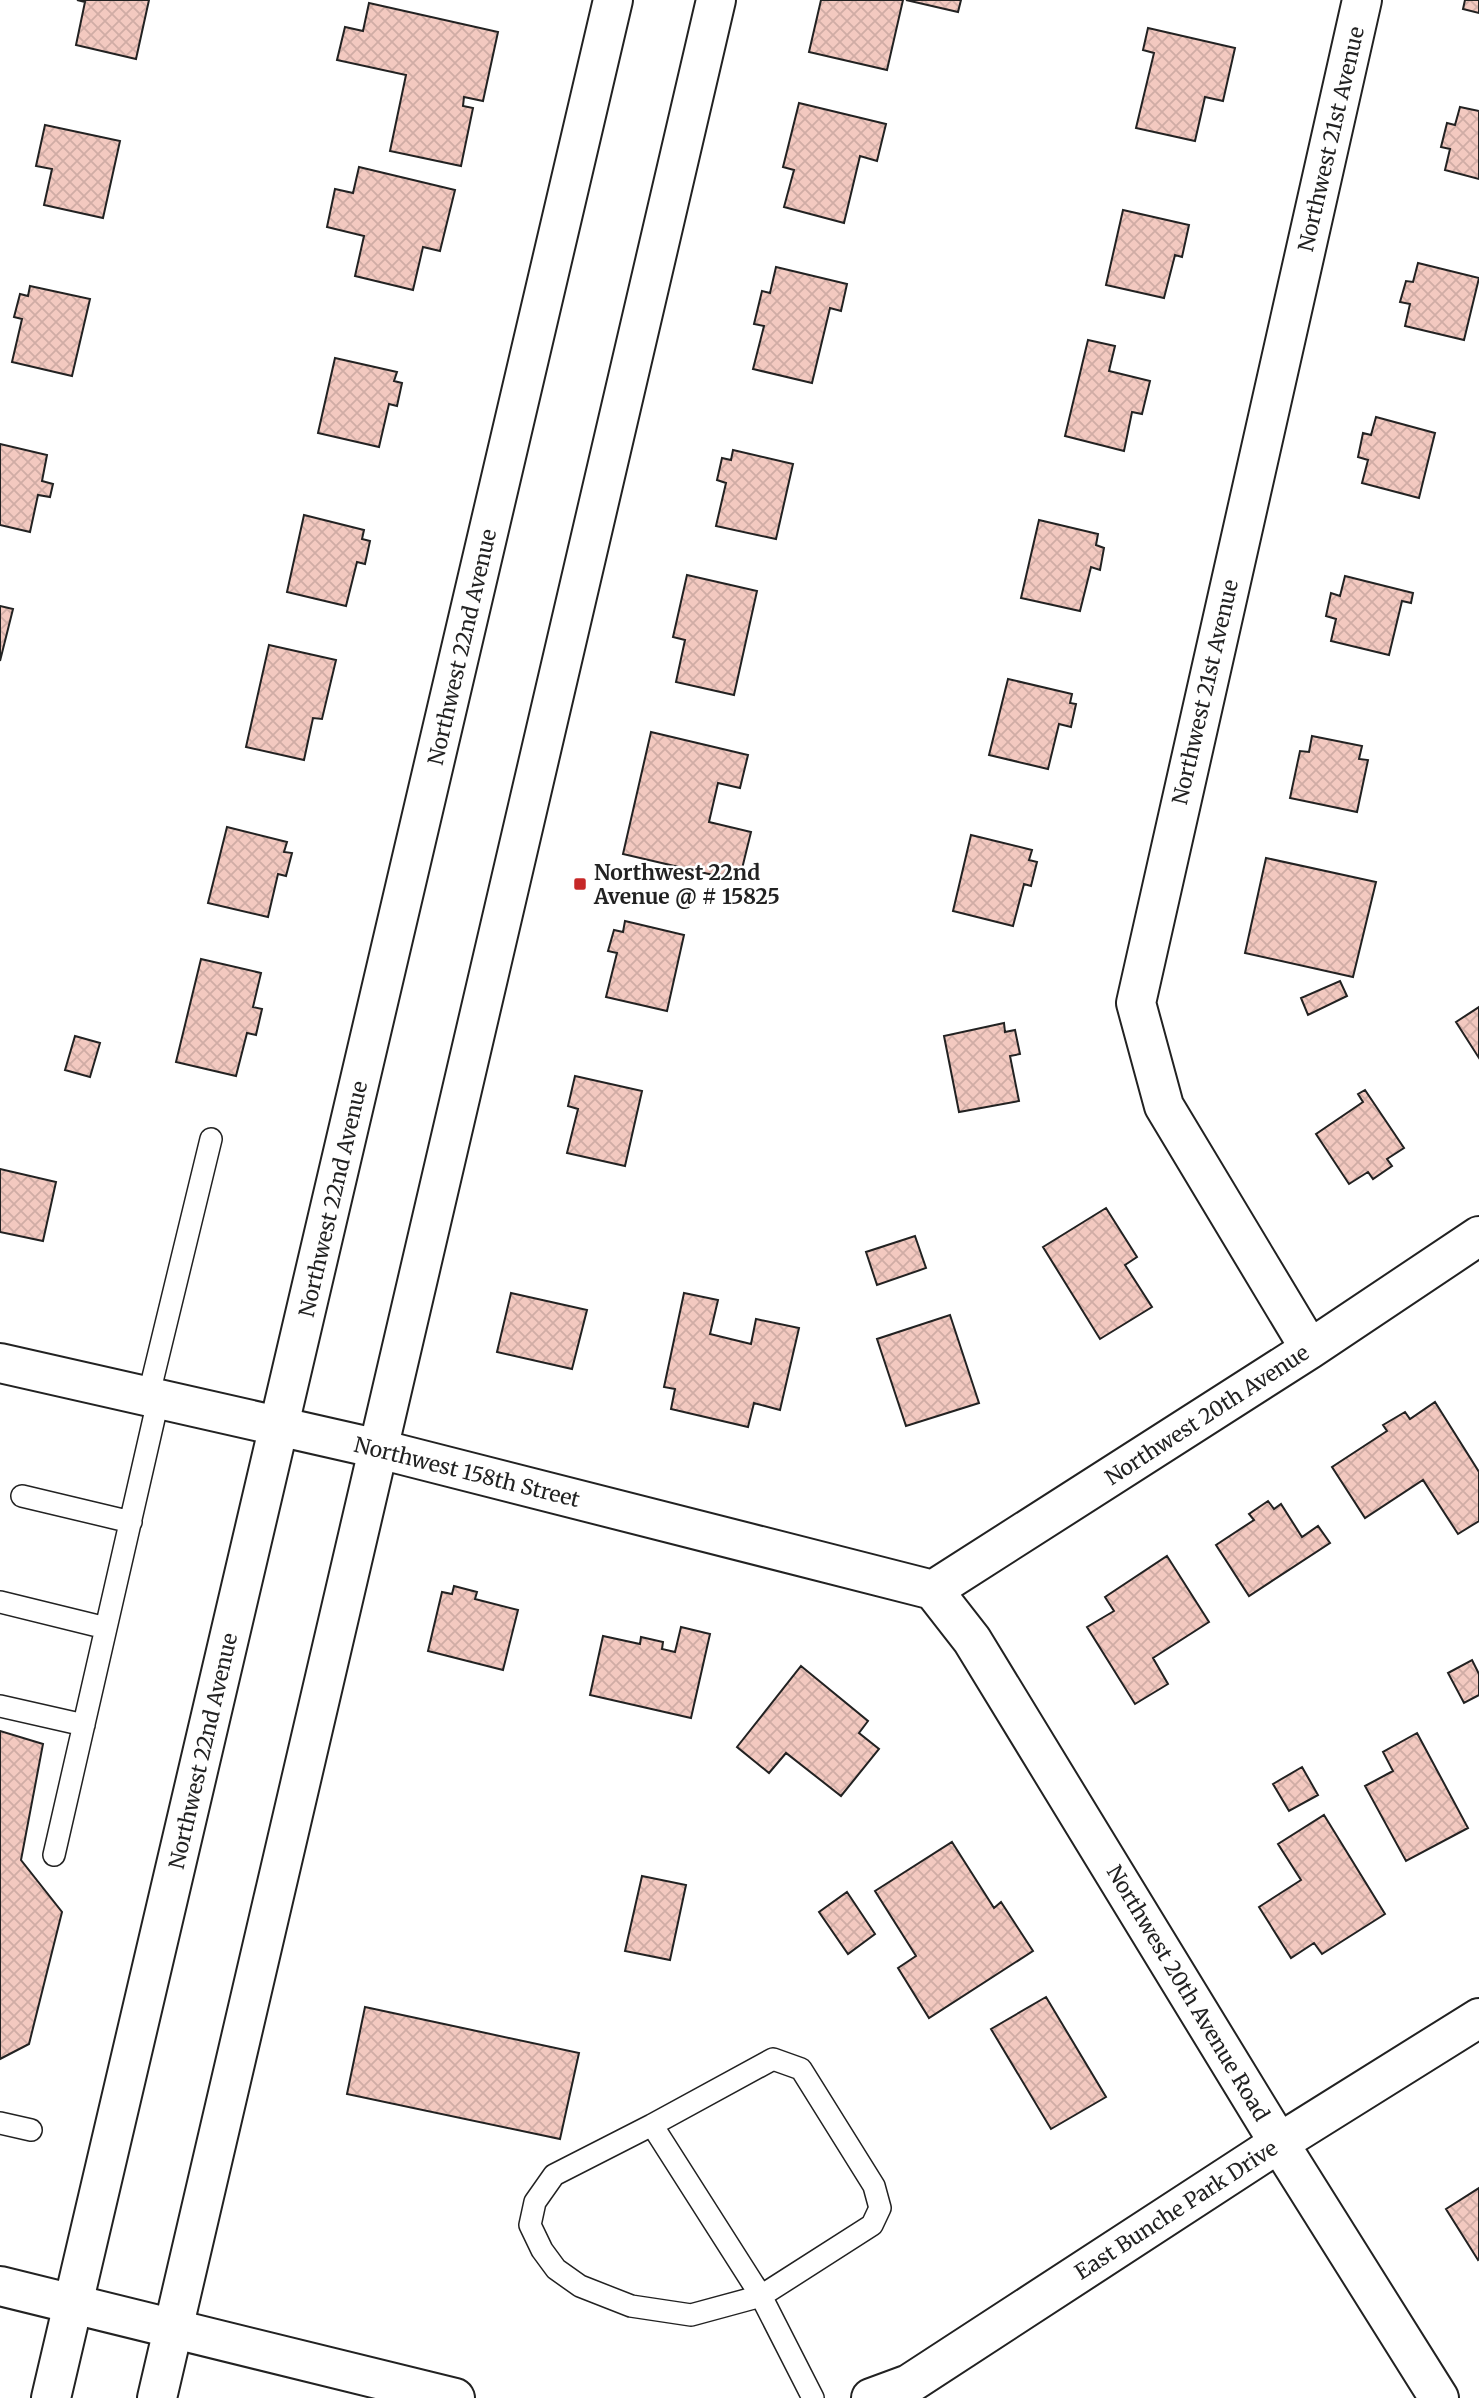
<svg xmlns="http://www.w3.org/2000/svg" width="1479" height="2398" viewBox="0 0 1479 2398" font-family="Merriweather,serif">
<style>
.building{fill:url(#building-cross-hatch);stroke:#222;stroke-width:2}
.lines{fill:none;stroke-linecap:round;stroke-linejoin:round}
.service-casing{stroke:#222;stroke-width:24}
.minor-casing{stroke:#222;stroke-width:42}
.secondary-casing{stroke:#222;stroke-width:42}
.service{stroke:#fff;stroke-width:21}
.minor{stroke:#fff;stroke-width:38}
.secondary{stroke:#fff;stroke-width:38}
.poi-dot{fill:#c62828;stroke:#fff;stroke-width:2.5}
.labels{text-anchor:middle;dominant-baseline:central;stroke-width:5;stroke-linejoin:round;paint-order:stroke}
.street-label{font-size:21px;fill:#222;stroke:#fff}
.poi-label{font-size:21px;font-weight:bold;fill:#222;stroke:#fff;text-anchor:start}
</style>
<defs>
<pattern id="building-cross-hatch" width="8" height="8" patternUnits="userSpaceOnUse" patternTransform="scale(1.75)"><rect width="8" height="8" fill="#f3c9c0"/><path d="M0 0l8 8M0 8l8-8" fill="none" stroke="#d0aca5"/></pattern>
</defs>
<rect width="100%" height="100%" fill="#fff"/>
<path class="building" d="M 149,0 L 136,59 L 76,45 L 85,2 L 77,0 Z
M 821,0 L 903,0 L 887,70 L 809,52 Z
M 906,0 L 961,0 L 958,12 Z
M 1465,0 L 1479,0 L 1479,13 L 1463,9 Z
M 369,3 L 498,32 L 483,101 L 464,97 L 463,106 L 473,108 L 461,166 L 390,151 L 406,75 L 337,60 L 345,27 L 363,31 Z
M 1148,28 L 1235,48 L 1223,101 L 1205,97 L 1195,141 L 1136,128 L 1154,53 L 1143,50 Z
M 799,103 L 886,124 L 877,161 L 860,156 L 844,223 L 784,207 L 794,170 L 783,167 Z
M 1460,107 L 1479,111 L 1479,179 L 1445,170 L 1450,149 L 1441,147 L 1447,123 L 1455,125 Z
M 45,125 L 120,141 L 103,218 L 44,205 L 52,169 L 36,166 Z
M 359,167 L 455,190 L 440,251 L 423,247 L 413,290 L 355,276 L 364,236 L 327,227 L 335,189 L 353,193 Z
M 1123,210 L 1189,225 L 1182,257 L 1175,255 L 1164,298 L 1106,285 Z
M 1418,263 L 1479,278 L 1464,340 L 1405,326 L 1410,304 L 1400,302 L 1406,281 L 1413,282 Z
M 776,267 L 847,284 L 841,311 L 830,308 L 812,383 L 753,369 L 764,326 L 754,324 L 762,291 L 770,293 Z
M 30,286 L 90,299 L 72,376 L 12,362 L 22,319 L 14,317 L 20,294 L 28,296 Z
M 1088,340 L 1115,346 L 1109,371 L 1150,381 L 1142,414 L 1132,412 L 1124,451 L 1065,436 Z
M 335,358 L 397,372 L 394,381 L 402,383 L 397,406 L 389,404 L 379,447 L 318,433 Z
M 1376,417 L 1435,433 L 1419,498 L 1362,483 L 1368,460 L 1358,457 L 1363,433 L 1371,435 Z
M 0,444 L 47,455 L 42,481 L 53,484 L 50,497 L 38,495 L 30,532 L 0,525 Z
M 733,450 L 793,464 L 776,539 L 716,526 L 726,483 L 717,480 L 722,458 L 731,460 Z
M 304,515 L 364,530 L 362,539 L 370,541 L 365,564 L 357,562 L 346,606 L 287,592 Z
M 1039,520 L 1098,534 L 1096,545 L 1104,548 L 1100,570 L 1091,567 L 1080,611 L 1021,598 Z
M 687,575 L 757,591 L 734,695 L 676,682 L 685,640 L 673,637 Z
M 1345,576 L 1413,593 L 1411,603 L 1402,601 L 1389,655 L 1331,641 L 1336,619 L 1326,616 L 1331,593 L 1340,596 Z
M 0,606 L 13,609 L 0,661 Z
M 269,645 L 336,660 L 322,719 L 313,718 L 304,760 L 246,747 Z
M 1008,679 L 1072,694 L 1070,703 L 1076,704 L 1071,727 L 1059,724 L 1048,769 L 989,755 Z
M 651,732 L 748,755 L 740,788 L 718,783 L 709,822 L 751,832 L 739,881 L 623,854 Z
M 1312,736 L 1362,746 L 1359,759 L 1368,760 L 1357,812 L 1290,798 L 1300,751 L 1309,752 Z
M 227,827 L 287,842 L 284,852 L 292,853 L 286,876 L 278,874 L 268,917 L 208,903 Z
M 971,835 L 1032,850 L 1029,860 L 1037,862 L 1031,886 L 1024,884 L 1013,926 L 953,911 Z
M 1266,858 L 1376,882 L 1353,977 L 1245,953 Z
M 625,921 L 684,935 L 667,1011 L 606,997 L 617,953 L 608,951 L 614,930 L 623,932 Z
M 201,959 L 261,973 L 253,1007 L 262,1009 L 256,1035 L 247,1033 L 236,1076 L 176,1062 Z
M 1340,981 L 1347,996 L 1308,1015 L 1301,998 Z
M 1479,1007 L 1479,1058 L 1456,1022 Z
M 1004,1023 L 1005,1032 L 1015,1030 L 1020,1054 L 1010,1056 L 1019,1101 L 959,1112 L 944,1036 Z
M 75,1036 L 100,1043 L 90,1077 L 65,1070 Z
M 575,1076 L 642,1091 L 625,1166 L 567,1153 L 578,1109 L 568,1106 Z
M 1365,1090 L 1404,1148 L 1387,1159 L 1392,1166 L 1373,1179 L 1368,1172 L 1349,1184 L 1316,1134 L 1363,1102 L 1358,1094 Z
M 0,1169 L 56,1182 L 43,1241 L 0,1232 Z
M 1106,1208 L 1137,1257 L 1125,1265 L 1152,1307 L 1100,1339 L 1043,1247 Z
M 915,1236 L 926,1268 L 877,1285 L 866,1252 Z
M 511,1293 L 587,1310 L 572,1369 L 497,1352 Z
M 684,1293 L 718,1300 L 710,1334 L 751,1344 L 756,1319 L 799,1328 L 780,1410 L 754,1403 L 748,1427 L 671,1409 L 675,1389 L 664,1387 Z
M 950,1315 L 979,1403 L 906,1426 L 877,1339 Z
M 1435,1402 L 1479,1472 L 1479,1521 L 1458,1534 L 1423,1480 L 1365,1518 L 1332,1467 L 1387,1431 L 1383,1425 L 1405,1412 L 1410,1419 Z
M 1268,1501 L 1274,1509 L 1281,1504 L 1302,1537 L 1318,1526 L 1330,1543 L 1249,1596 L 1216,1545 L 1254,1520 L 1249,1514 Z
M 1167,1556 L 1209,1622 L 1153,1658 L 1168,1684 L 1135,1704 L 1087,1627 L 1114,1611 L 1105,1597 Z
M 454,1586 L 477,1592 L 475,1599 L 518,1610 L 503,1670 L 428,1651 L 442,1592 L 452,1594 Z
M 681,1627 L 710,1634 L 691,1718 L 590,1695 L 603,1636 L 640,1644 L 641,1637 L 663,1642 L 662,1649 L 675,1652 Z
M 1472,1660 L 1479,1674 L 1479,1695 L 1464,1703 L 1448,1673 Z
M 801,1666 L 868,1721 L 859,1733 L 879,1749 L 841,1796 L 786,1753 L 769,1773 L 737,1747 Z
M 0,1731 L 43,1744 L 21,1860 L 62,1912 L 29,2044 L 0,2059 Z
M 1417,1733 L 1468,1828 L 1406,1861 L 1365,1786 L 1393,1771 L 1383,1752 Z
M 1302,1767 L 1318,1795 L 1289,1811 L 1273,1784 Z
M 1324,1815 L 1385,1914 L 1322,1954 L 1314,1943 L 1291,1958 L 1259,1907 L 1301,1880 L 1278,1844 Z
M 952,1842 L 994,1908 L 1001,1902 L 1033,1951 L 929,2018 L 898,1968 L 916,1956 L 875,1891 Z
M 642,1876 L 686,1885 L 670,1960 L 625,1951 Z
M 847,1892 L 875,1934 L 848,1954 L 819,1912 Z
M 1046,1997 L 1106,2097 L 1051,2129 L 991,2029 Z
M 365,2007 L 579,2053 L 560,2139 L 347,2094 Z
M 1479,2188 L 1479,2259 L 1478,2260 L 1446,2209 Z"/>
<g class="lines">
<g class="service-casing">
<path id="service" d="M 148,1398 L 211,1139
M 22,1496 L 131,1522
M 0,1602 L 106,1628
M 0,1706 L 84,1725
M 54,1855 L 158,1401
M 0,2123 L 31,2130
M 652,2125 L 773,2059 L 801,2069 L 874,2186 L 880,2208 L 872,2225 L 761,2296 L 691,2315 L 631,2306 L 580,2286 L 556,2269 L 542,2250 L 530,2225 L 535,2202 L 554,2175 L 652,2125 L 761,2296 L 813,2398"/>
</g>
<g class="minor-casing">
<path id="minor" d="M 1310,1349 L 1164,1106 L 1136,1003 L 1362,0
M 0,1363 L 379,1449 L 933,1590
M 933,1590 L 972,1640 L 1279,2143 L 1439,2398
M 933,1590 L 1310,1349 L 1479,1236
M 0,2286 L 455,2398
M 871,2398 L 909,2384 L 1279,2143 L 1479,2018"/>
</g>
<g class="secondary-casing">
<path id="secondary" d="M 51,2398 L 613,0
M 157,2398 L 716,0"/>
</g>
<use href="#service" class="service"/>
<use href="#minor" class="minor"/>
<use href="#secondary" class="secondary"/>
</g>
<rect class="poi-dot" x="573" y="877" width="14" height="14" rx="3.5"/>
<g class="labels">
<g class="street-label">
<text transform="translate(1331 139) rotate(-77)">Northwest 21st Avenue</text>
<text transform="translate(462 647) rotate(-77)">Northwest 22nd Avenue</text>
<text transform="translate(1205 692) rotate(-77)">Northwest 21st Avenue</text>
<text transform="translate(333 1199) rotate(-77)">Northwest 22nd Avenue</text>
<text transform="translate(1207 1415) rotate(-33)">Northwest 20th Avenue</text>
<text transform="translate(467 1472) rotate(14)">Northwest 158th Street</text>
<text transform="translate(203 1751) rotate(-77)">Northwest 22nd Avenue</text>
<text transform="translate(1188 1993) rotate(59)">Northwest 20th Avenue Road</text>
<text transform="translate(1176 2210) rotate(-33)">East Bunche Park Drive</text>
</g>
<g class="poi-label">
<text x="594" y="872">Northwest 22nd<tspan x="594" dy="24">Avenue @ # 15825</tspan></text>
</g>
</g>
</svg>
